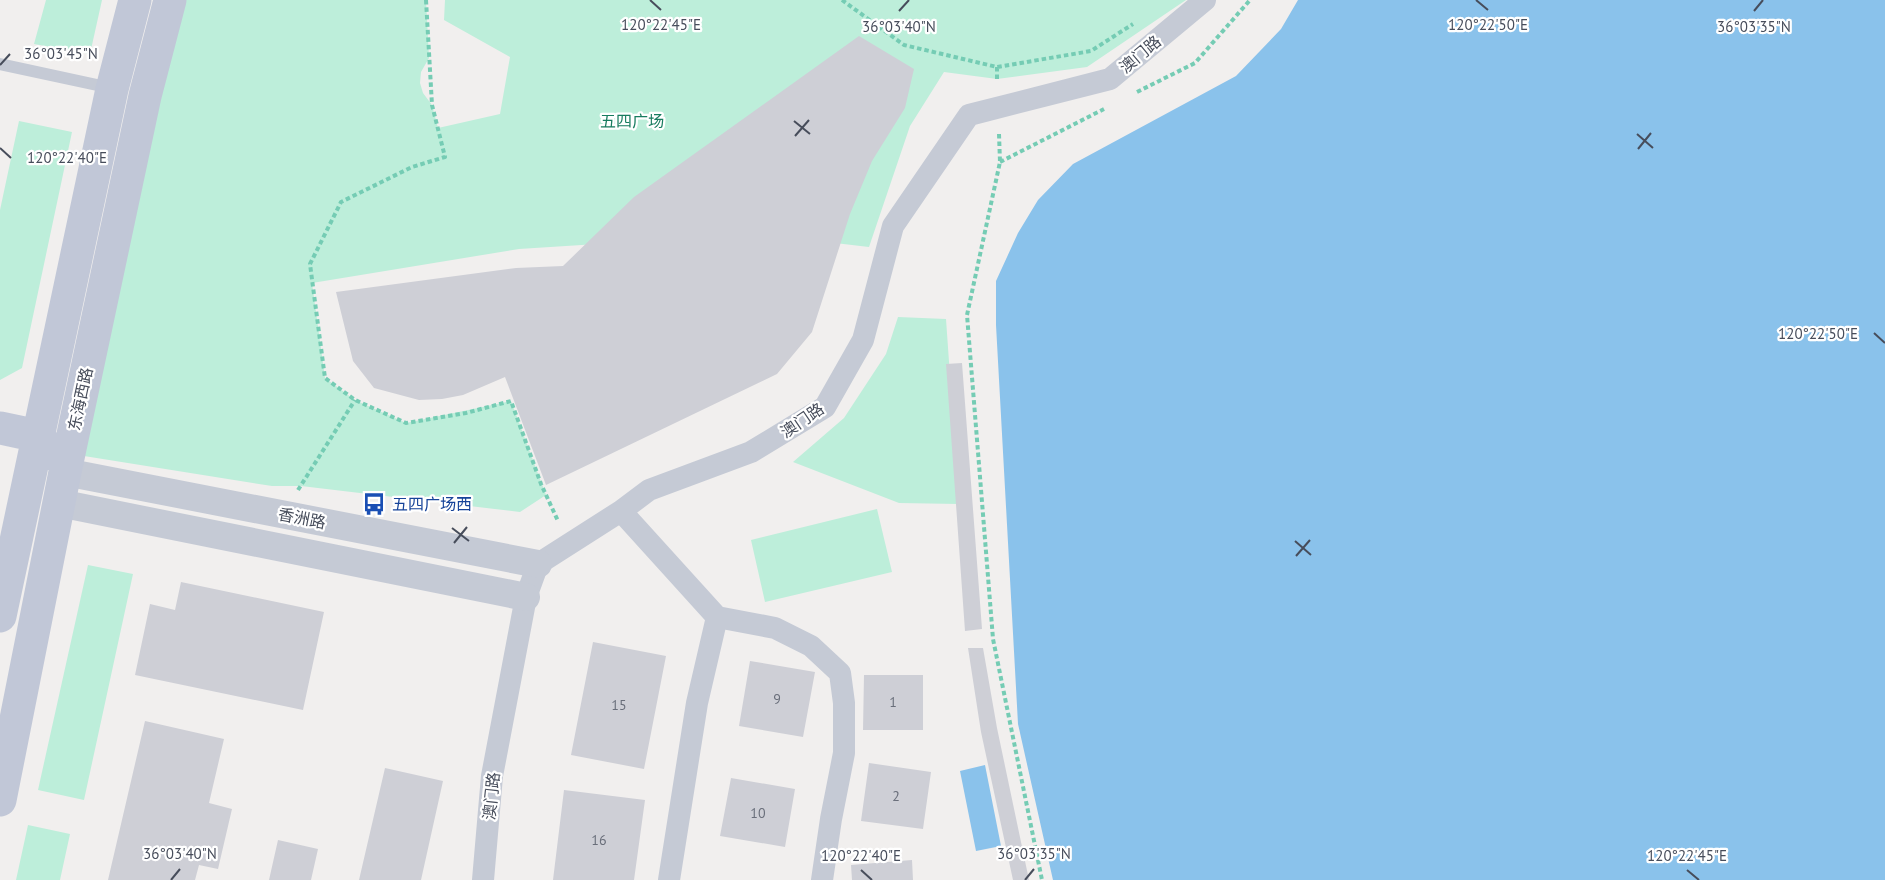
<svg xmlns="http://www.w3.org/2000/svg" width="1885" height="880" viewBox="0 0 1885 880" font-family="'PT Sans','Noto Sans SC',sans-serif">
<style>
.green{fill:#bdeeda}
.water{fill:#8ac2eb}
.building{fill:#cecfd6}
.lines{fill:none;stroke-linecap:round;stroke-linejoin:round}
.path{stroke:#75ccb4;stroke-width:4;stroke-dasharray:4.5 3;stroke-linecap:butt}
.service{stroke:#c5cad5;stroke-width:12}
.minor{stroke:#c5cad5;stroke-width:22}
.tertiary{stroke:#c5cad5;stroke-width:28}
.secondary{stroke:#c1c7d7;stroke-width:33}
.ticks{fill:none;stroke:#474d5b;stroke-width:2}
.labels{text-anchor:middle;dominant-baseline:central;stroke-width:4.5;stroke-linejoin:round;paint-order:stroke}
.number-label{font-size:14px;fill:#696e7a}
.street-label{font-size:16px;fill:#474d5b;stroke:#fff}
.park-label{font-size:16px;fill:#187c5f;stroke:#fff}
.transit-label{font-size:16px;fill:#164399;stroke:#fff;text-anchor:start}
.ticks-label{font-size:15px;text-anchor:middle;fill:#474d5b;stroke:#fff;stroke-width:4.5;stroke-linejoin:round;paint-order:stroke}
</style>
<rect width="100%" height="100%" fill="#f1efee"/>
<path class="green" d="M 46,0 L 102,0 L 90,54 L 34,44 Z
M 181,0 L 426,0 L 429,58 L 421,72 L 420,83 L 423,93 L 432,105 L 438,128 L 500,114 L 510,57 L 444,20 L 445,0 L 1186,0 L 1087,67 L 997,79 L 944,72 L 910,126 L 869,247 L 801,239 L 660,240 L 519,249 L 312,283 L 325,378 L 355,400 L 406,423 L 511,401 L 546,495 L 520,512 L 301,486 L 272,486 L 84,456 Z
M 19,121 L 72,132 L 22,368 L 0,380 L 0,210 Z
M 898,317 L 946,319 L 959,504 L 899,503 L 793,462 L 844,418 L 886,354 Z
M 877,509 L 892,572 L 765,602 L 751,540 Z
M 88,565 L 133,574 L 84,800 L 38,790 Z
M 28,825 L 70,834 L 60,880 L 16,880 Z"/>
<path class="water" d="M 1298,0 L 1885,0 L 1885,880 L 1053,880 L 1018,724 L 996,325 L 996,281 L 1018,233 L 1038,200 L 1073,164 L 1236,76 L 1281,29 Z
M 985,765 L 1001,846 L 976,851 L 960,771 Z"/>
<path class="building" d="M 859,36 L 914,69 L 905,108 L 872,161 L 850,214 L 812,332 L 777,374 L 546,485 L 505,377 L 463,395 L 442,399 L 419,400 L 374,388 L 353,361 L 336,292 L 516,268 L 563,266 L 634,197 Z
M 962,363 L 982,629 L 965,631 L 946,364 Z
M 181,582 L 324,612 L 303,710 L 135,675 L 150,604 L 175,610 Z
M 593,642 L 666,656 L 644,769 L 571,755 Z
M 968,648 L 983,648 L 997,728 L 1029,880 L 1013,880 L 981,732 Z
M 750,661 L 815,672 L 803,737 L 739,726 Z
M 864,675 L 923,675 L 923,730 L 863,730 Z
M 145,721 L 224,739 L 209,803 L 232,809 L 218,869 L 199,865 L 195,880 L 108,880 Z
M 869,763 L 931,772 L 923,829 L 861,821 Z
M 385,768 L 443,781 L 421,880 L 359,880 Z
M 731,778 L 795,789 L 785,847 L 720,836 Z
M 564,790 L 645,800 L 634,880 L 553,880 Z
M 278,840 L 318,849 L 311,880 L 269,880 Z
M 912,860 L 913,880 L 852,880 L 851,865 Z"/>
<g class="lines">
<path class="path" d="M 426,0 L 432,105 L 445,157 L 412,167 L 341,202 L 310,264 L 325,378 L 355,400 L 406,423 L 466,413 L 511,401 L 541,484 L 558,521
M 842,0 L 904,45 L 997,67 L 1091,51 L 1133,24
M 997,67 L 997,82
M 1137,92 L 1195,63 L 1250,0
M 999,134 L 1000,162 L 967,315 L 993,639 L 1042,880
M 1000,162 L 1104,109
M 298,490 L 355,400"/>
<path class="service" d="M 0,64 L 111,88"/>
<path class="minor" d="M 621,511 L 717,617 L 697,703 L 669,880
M 717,617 L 775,628 L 811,646 L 840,673 L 844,703 L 844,753 L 831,819 L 822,880
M 483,880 L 492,776 L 526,597 L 538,564 L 621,511 L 649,490 L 751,452 L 825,407 L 863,340 L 893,226 L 969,115 L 1110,79 L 1205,0"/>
<path class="tertiary" d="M 65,472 L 538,564
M 59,503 L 526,597"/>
<path class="secondary" d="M 0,428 L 38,436 L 52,454
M 0,616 L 112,89 L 135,0
M 0,800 L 65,472 L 145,96 L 170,0"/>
</g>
<path class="ticks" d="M 650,0 L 661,10M 1476,0 L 1488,10M 899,11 L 909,0M 1754,11 L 1763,0M 0,65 L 10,54M 794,121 L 810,134M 1637,134 L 1653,148M 795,136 L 809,120M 0,148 L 11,158M 1638,149 L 1651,133M 1874,333 L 1885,343M 452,528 L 469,541M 1295,541 L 1311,555M 454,543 L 467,527M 1296,556 L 1310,540M 861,870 L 872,880M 1687,870 L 1699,880M 171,880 L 180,869M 1025,880 L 1034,869"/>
<defs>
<g id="bus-bare" transform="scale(1.8)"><path d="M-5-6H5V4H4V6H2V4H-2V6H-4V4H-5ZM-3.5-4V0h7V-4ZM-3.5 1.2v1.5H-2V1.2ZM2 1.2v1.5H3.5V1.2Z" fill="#1a4fb4" stroke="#fff" stroke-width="2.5" paint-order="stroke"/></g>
</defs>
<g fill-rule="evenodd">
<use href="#bus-bare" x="374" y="504"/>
</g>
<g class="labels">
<g class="number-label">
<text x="777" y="699">9</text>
<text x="893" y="702">1</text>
<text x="619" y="705">15</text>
<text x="896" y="796">2</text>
<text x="758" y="813">10</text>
<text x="599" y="840">16</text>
</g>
<g class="street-label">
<text transform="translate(1140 54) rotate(-40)">澳门路</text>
<text transform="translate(80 399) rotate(-78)">东海西路</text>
<text transform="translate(802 420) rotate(-34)">澳门路</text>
<text transform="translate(302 518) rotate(11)">香洲路</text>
<text transform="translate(491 796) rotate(-84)">澳门路</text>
</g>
<g class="park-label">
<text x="632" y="121">五四广场</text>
</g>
<g class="transit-label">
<text x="392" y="504">五四广场西</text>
</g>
</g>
<g class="ticks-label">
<text x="661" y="30">120°22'45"E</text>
<text x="1488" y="30">120°22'50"E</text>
<text x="899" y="32">36°03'40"N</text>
<text x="1754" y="32">36°03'35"N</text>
<text x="61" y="59">36°03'45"N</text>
<text x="67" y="163">120°22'40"E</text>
<text x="1818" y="339">120°22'50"E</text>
<text x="180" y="859">36°03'40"N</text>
<text x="1034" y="859">36°03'35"N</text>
<text x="861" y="861">120°22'40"E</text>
<text x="1687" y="861">120°22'45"E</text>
</g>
</svg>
